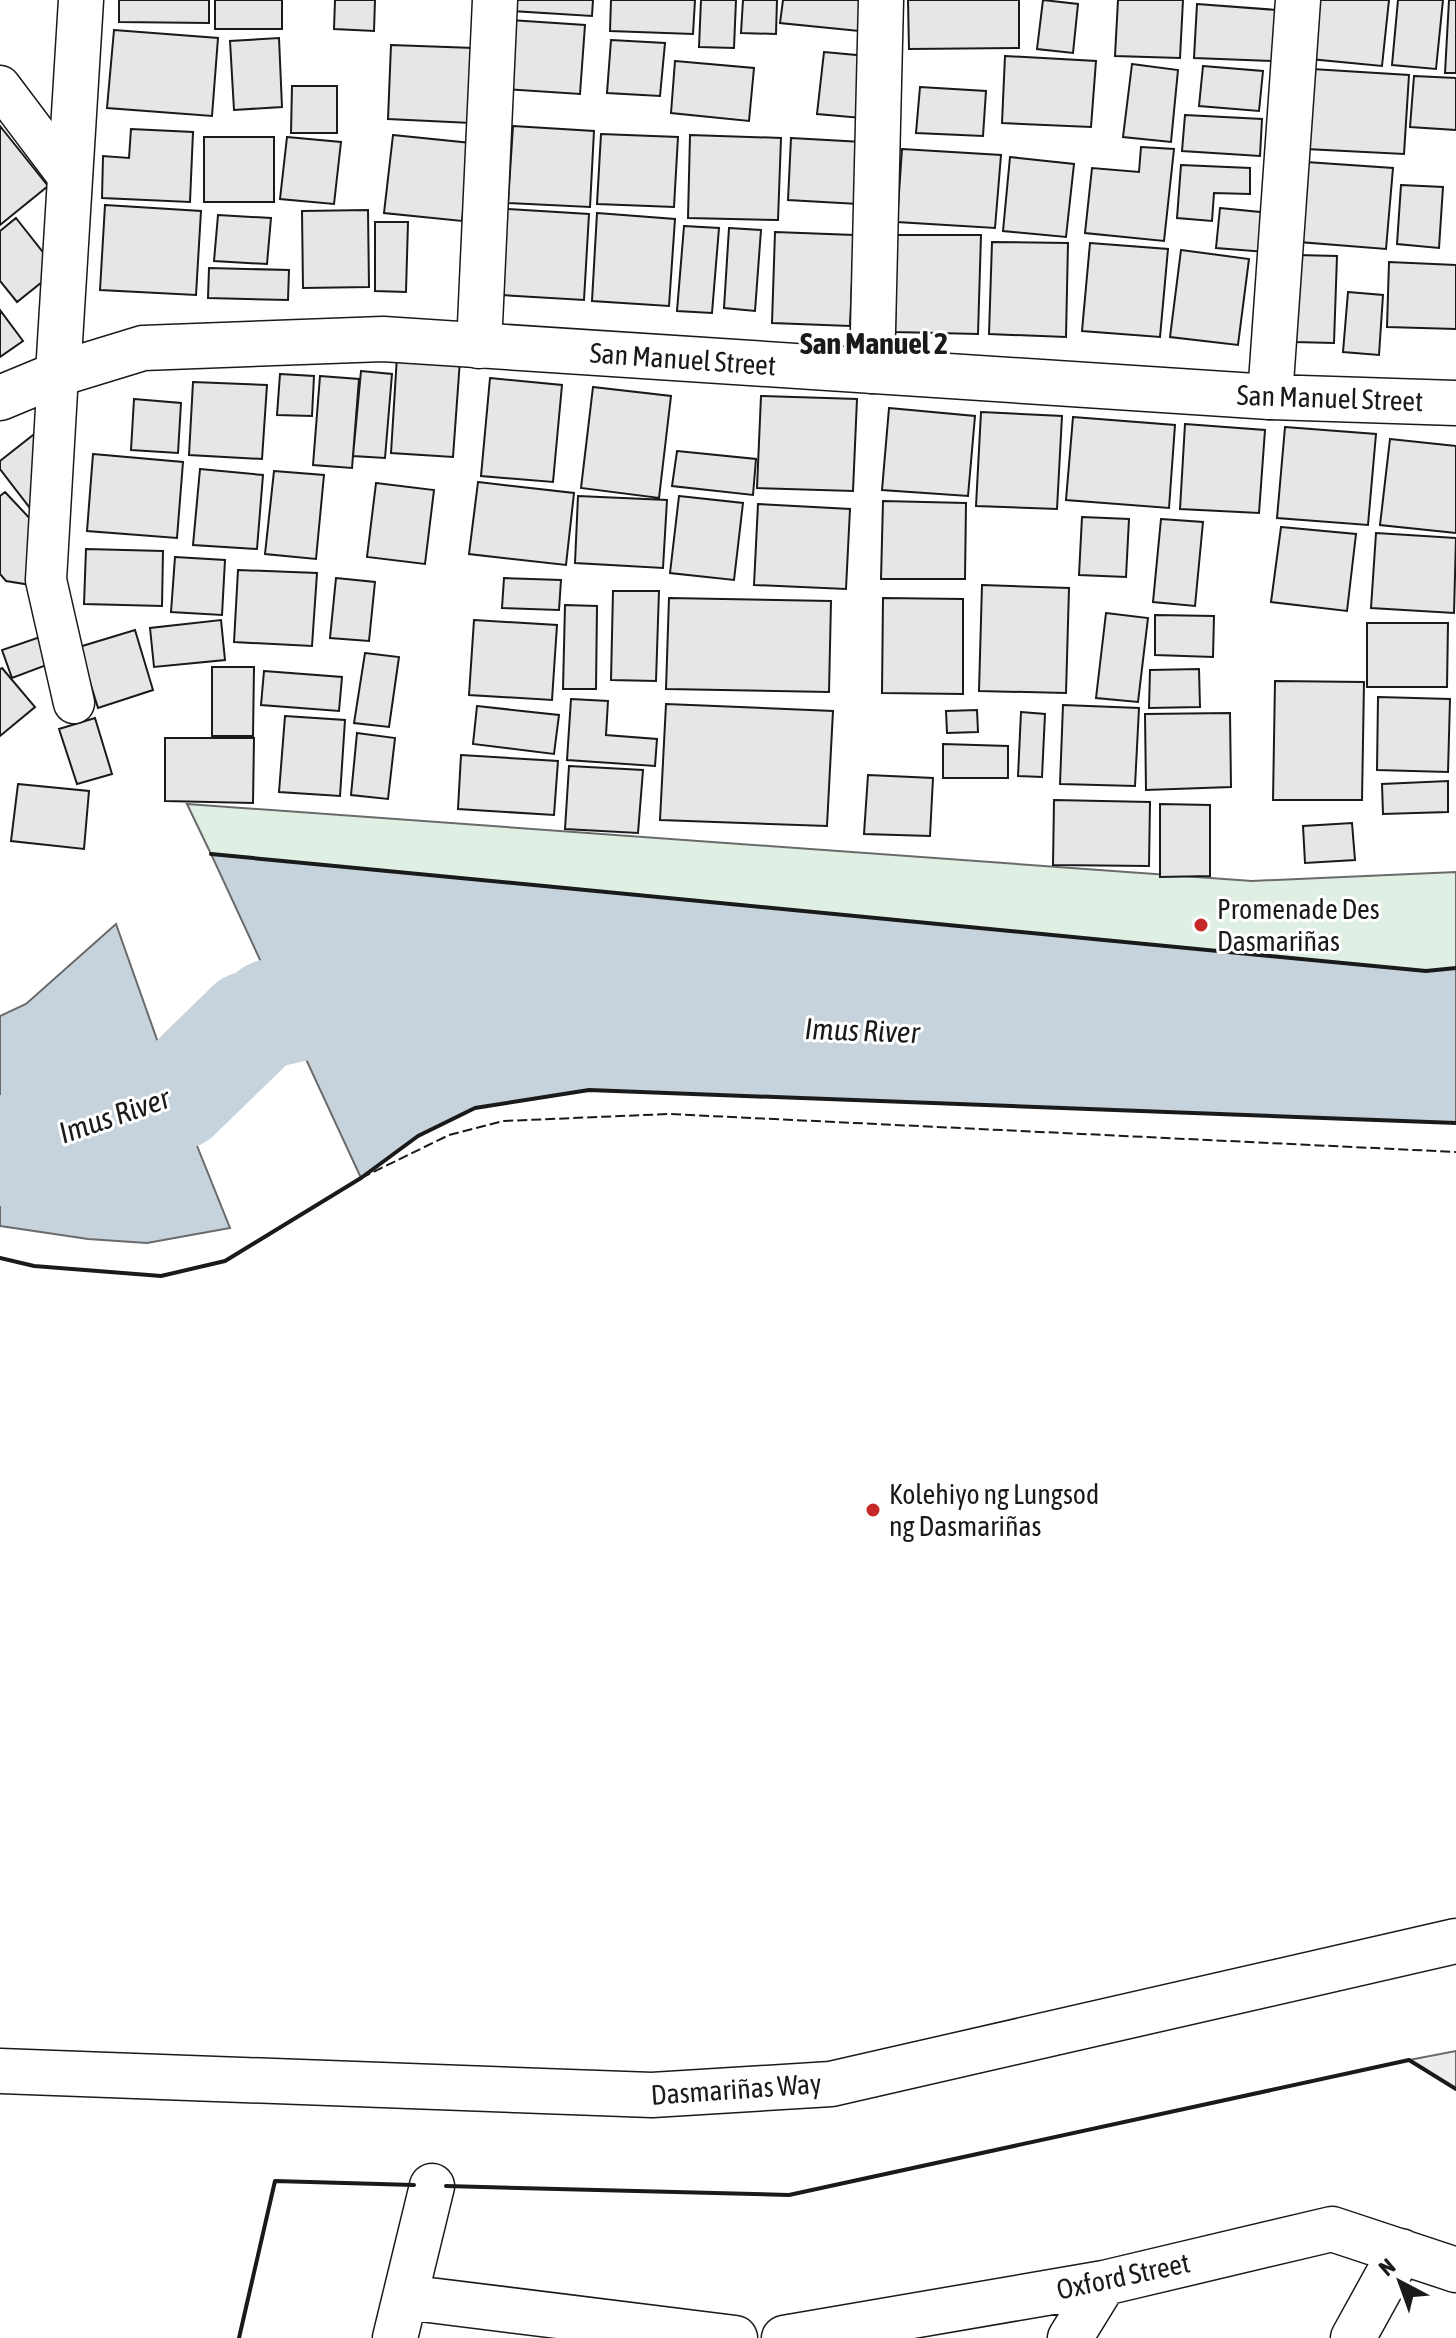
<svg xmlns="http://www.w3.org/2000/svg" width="1456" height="2338" viewBox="0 0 1456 2338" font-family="'Asap Condensed',sans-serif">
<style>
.green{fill:#e0efe3;stroke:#6a6a6a;stroke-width:2}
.parking{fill:#ededed;stroke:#6a6a6a;stroke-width:2}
.water{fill:#c6d2dc;stroke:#6a6a6a;stroke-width:2}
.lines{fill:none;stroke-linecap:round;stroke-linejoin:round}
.river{stroke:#c6d2dc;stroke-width:108}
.building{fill:#e6e6e6;stroke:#1a1a1a;stroke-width:2}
.pedestrian-casing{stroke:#1a1a1a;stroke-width:43}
.minor-casing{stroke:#1a1a1a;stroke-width:47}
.tertiary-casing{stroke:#1a1a1a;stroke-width:47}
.pedestrian{stroke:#fff;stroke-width:40}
.minor{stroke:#fff;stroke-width:44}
.tertiary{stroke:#fff;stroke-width:44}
.fence{stroke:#1a1a1a;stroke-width:2;stroke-dasharray:10 4;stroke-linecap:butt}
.wall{stroke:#1a1a1a;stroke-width:4}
.poi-dot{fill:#c62828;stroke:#fff;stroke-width:3}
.labels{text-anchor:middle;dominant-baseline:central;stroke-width:6;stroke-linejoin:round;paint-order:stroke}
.street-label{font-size:28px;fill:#1a1a1a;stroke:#fff}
.poi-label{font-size:28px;fill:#1a1a1a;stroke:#fff;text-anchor:start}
.neighbourhood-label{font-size:30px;font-weight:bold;fill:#1a1a1a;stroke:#fff}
.water-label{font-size:30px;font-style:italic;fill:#1a1a1a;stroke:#fff}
</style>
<rect width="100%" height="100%" fill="#fff"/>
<path class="green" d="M 187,804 L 1252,881 L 1456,872 L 1456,968 L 1426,971 L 211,854 Z"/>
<path class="parking" d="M 1456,2051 L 1456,2089 L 1409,2060 Z"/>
<path class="water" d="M 211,854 L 1426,971 L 1456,968 L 1456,1123 L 589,1090 L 475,1108 L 418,1136 L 361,1178 Z
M 116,924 L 177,1096 L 230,1228 L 147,1243 L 88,1239 L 0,1226 L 0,1016 L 26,1004 Z"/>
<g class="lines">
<path class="river" d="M 272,1013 L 353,995 L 429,1004
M 0,1152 L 177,1096 L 250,1025"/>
</g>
<path class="building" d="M 119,0 L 209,0 L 209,23 L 119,22 Z
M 215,0 L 282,0 L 282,29 L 215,29 Z
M 335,0 L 375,0 L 374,31 L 334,29 Z
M 513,0 L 593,0 L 592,16 L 512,11 Z
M 611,0 L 695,0 L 693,34 L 610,31 Z
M 701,0 L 736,0 L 734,48 L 699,47 Z
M 743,0 L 777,0 L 776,34 L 741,33 Z
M 783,0 L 873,0 L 869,32 L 780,23 Z
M 908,0 L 1019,0 L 1019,48 L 909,49 Z
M 1043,0 L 1078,4 L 1073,53 L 1037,49 Z
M 1118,0 L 1183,0 L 1180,58 L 1115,56 Z
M 1316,0 L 1389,0 L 1382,66 L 1310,59 Z
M 1398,0 L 1443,0 L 1436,69 L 1392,65 Z
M 1449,0 L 1456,0 L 1456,73 L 1445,73 Z
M 1197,4 L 1277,10 L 1274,61 L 1194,58 Z
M 510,20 L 585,25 L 580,94 L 505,89 Z
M 114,30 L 218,38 L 212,116 L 107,108 Z
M 279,38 L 282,107 L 234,110 L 230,41 Z
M 611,40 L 665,43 L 660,96 L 607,93 Z
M 391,45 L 474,48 L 471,123 L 388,119 Z
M 824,52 L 867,56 L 862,118 L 817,114 Z
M 1005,56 L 1096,61 L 1091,127 L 1002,123 Z
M 675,61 L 754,68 L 749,121 L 671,113 Z
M 1132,64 L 1178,70 L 1171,142 L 1123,137 Z
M 1203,66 L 1263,71 L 1259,111 L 1199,106 Z
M 1312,69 L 1409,75 L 1404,154 L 1306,149 Z
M 1414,76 L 1456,78 L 1456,130 L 1410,127 Z
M 292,86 L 337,86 L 337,133 L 291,133 Z
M 920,87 L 986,91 L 983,136 L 916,133 Z
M 1185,115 L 1262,119 L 1260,156 L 1182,151 Z
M 0,126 L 48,186 L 0,225 Z
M 513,126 L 594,131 L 590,207 L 508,203 Z
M 131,129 L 193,132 L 190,202 L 102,198 L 103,156 L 129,158 Z
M 601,134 L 678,137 L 674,207 L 597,204 Z
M 393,135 L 471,143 L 462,221 L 384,213 Z
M 690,135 L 781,138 L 778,220 L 688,218 Z
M 204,137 L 274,137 L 274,202 L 204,202 Z
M 287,137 L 341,142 L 334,204 L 280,199 Z
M 791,138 L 862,142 L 858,204 L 788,200 Z
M 1141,147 L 1174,149 L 1164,241 L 1085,233 L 1092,168 L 1139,172 Z
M 902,149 L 1001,155 L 995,228 L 897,222 Z
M 1010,157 L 1074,164 L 1066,237 L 1003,231 Z
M 1306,162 L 1393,168 L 1386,249 L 1299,242 Z
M 1181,165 L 1250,168 L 1250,194 L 1214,193 L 1212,221 L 1177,218 Z
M 1401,185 L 1443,187 L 1439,248 L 1397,244 Z
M 105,205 L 201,211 L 196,295 L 100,290 Z
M 1220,208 L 1270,213 L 1266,252 L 1216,248 Z
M 506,209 L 589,214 L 584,300 L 501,295 Z
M 368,210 L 369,287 L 303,288 L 302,211 Z
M 597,213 L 675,219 L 669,306 L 592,301 Z
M 218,215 L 271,218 L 267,264 L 214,261 Z
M 16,218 L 57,270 L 17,302 L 0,281 L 0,231 Z
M 375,222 L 408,222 L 406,292 L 375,291 Z
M 684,226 L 719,228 L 712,313 L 677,311 Z
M 729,228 L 761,230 L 755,311 L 724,308 Z
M 775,232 L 854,235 L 850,326 L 772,323 Z
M 897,235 L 981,235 L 978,334 L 895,332 Z
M 992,242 L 1068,243 L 1066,337 L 989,334 Z
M 1090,243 L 1168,249 L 1160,337 L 1082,331 Z
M 1181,250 L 1249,259 L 1238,345 L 1170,337 Z
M 1297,255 L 1337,256 L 1334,343 L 1294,342 Z
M 1389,262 L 1456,265 L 1456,329 L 1387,327 Z
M 209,268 L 289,270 L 288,300 L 208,298 Z
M 1348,292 L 1383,295 L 1379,355 L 1343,352 Z
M 0,310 L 23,341 L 0,357 Z
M 397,356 L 460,360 L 453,457 L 391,453 Z
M 361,371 L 392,374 L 385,458 L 353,456 Z
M 280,374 L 314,376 L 312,416 L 277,415 Z
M 320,376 L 359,379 L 352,468 L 313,465 Z
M 490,378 L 562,385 L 553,482 L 481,476 Z
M 193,382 L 267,385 L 262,459 L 189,455 Z
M 593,387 L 671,396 L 659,498 L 581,488 Z
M 761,396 L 857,399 L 853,491 L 757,488 Z
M 134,399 L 181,403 L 178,453 L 131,450 Z
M 889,408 L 975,416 L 968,496 L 882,490 Z
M 981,412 L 1062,416 L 1057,509 L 976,506 Z
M 1073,417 L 1175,425 L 1169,508 L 1066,500 Z
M 1185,424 L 1265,430 L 1259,513 L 1180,509 Z
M 1285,427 L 1376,434 L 1368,525 L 1277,518 Z
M 42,428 L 36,516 L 0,469 L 0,461 Z
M 1390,439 L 1456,446 L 1456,533 L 1380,525 Z
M 677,451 L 756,459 L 753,495 L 672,486 Z
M 93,454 L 183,462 L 177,538 L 87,531 Z
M 200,469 L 263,475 L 257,549 L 193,545 Z
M 274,471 L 324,475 L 316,559 L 265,554 Z
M 478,482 L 574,493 L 566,565 L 469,554 Z
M 376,483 L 434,490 L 425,564 L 367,557 Z
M 5,492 L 35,524 L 31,585 L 6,581 L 0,574 L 0,496 Z
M 578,496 L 667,500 L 663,568 L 575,563 Z
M 679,496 L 743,503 L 734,580 L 670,573 Z
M 883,501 L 966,503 L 965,579 L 881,579 Z
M 758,504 L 850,509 L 846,589 L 754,585 Z
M 1082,517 L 1129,519 L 1126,577 L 1079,575 Z
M 1161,519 L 1203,522 L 1195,606 L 1153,602 Z
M 1281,527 L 1356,534 L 1347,611 L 1271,602 Z
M 1376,533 L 1456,538 L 1454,613 L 1371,608 Z
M 86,549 L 163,551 L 162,606 L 84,604 Z
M 175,557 L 225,560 L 222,615 L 171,612 Z
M 238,570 L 317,573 L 312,646 L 234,642 Z
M 336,578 L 375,582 L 369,641 L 330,638 Z
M 504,578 L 561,580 L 559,610 L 502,608 Z
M 982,585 L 1069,588 L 1066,693 L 979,691 Z
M 613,591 L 659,591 L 656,681 L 611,680 Z
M 669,598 L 831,601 L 829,692 L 666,689 Z
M 883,598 L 963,599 L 963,694 L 882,693 Z
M 565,605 L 597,606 L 596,689 L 563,689 Z
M 1106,613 L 1148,618 L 1138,702 L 1096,698 Z
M 1155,615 L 1214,616 L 1213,657 L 1155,655 Z
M 221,620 L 225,660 L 154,667 L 150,628 Z
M 474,620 L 557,625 L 552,700 L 469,695 Z
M 1367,623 L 1448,623 L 1447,687 L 1367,687 Z
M 135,630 L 153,690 L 98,708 L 79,647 Z
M 43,636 L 52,663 L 12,678 L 2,650 Z
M 365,653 L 399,657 L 389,727 L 354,723 Z
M 212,667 L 254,667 L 253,736 L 212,736 Z
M 2,668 L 35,707 L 0,736 L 0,669 Z
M 1199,669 L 1200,707 L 1149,708 L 1150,670 Z
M 264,671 L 342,677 L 339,711 L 261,705 Z
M 1275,681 L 1364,682 L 1362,800 L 1273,800 Z
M 1378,697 L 1450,699 L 1448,772 L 1377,770 Z
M 571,699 L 608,701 L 606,735 L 657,739 L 655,766 L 567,760 Z
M 666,704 L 833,711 L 827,826 L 660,820 Z
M 1063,705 L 1139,708 L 1135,786 L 1060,784 Z
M 477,706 L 559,715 L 554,754 L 473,744 Z
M 977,710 L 978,732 L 947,733 L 946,711 Z
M 1021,712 L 1045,714 L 1042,777 L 1018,776 Z
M 1230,713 L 1231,787 L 1146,790 L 1145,714 Z
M 285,716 L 345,720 L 340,796 L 279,792 Z
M 95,718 L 112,774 L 77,784 L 59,729 Z
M 357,733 L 395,738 L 388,799 L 351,795 Z
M 165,738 L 254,738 L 253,803 L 165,801 Z
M 943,744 L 1008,746 L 1008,778 L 943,778 Z
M 461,755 L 558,761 L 554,815 L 458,809 Z
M 569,766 L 643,770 L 638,833 L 565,829 Z
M 868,775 L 933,778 L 930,836 L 864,834 Z
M 1448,781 L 1448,812 L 1383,814 L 1382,784 Z
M 18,784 L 89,791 L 84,849 L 11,841 Z
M 1054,800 L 1150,802 L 1149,866 L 1053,865 Z
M 1160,804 L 1210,805 L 1210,876 L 1160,877 Z
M 1352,823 L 1355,860 L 1305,863 L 1303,826 Z"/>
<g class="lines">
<g class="pedestrian-casing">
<path id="pedestrian" d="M 0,86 L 70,179
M 58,374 L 46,580 L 74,703"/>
</g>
<g class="minor-casing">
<path id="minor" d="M 479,346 L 495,0
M 872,371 L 881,0
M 58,374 L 81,0
M 1270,397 L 1298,0
M 405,2297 L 735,2338
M 395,2338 L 432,2186
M 784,2338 L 1104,2283 L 1332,2229 L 1456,2270
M 1070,2338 L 1104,2283
M 1353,2338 L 1401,2251"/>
</g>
<g class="tertiary-casing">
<path id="tertiary" d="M 0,398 L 58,374 L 143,348 L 383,339 L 1270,397 L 1456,403
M 0,2071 L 652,2095 L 831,2084 L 1456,1941"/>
</g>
<use href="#pedestrian" class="pedestrian"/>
<use href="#minor" class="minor"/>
<use href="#tertiary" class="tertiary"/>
<path class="fence" d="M 361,1178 L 449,1135 L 503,1121 L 669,1114 L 1456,1152"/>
<path class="wall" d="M 211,854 L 1426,971 L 1456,968
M 0,1258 L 34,1266 L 161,1276 L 225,1261 L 361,1178 L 418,1136 L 475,1108 L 589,1090 L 1456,1123
M 446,2186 L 789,2195 L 1409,2060 L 1456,2089
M 239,2338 L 275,2181 L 414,2185"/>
</g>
<g class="poi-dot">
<circle cx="1201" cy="925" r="8"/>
<circle cx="873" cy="1510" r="8"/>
</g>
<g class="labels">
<g class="street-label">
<text transform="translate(683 359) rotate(4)">San Manuel Street</text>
<text transform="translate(1330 398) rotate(2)">San Manuel Street</text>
<text transform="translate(736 2089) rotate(-4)">Dasmariñas Way</text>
<text transform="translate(1123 2276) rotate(-12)">Oxford Street</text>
</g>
<g class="poi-label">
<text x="1217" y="909">Promenade Des<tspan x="1217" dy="32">Dasmariñas</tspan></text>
<text x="889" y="1494">Kolehiyo ng Lungsod<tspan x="889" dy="32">ng Dasmariñas</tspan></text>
</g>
<g class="neighbourhood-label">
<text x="874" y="343">San Manuel 2</text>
</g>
<g class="water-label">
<text transform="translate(862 1030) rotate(2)">Imus River</text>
<text transform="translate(114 1115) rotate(-19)">Imus River</text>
</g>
</g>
<g transform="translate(1400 2282) rotate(319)" stroke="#ffffff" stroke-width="6" paint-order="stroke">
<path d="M0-6L14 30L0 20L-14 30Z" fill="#1a1a1a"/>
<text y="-12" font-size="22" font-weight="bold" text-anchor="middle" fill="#1a1a1a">N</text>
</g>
</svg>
